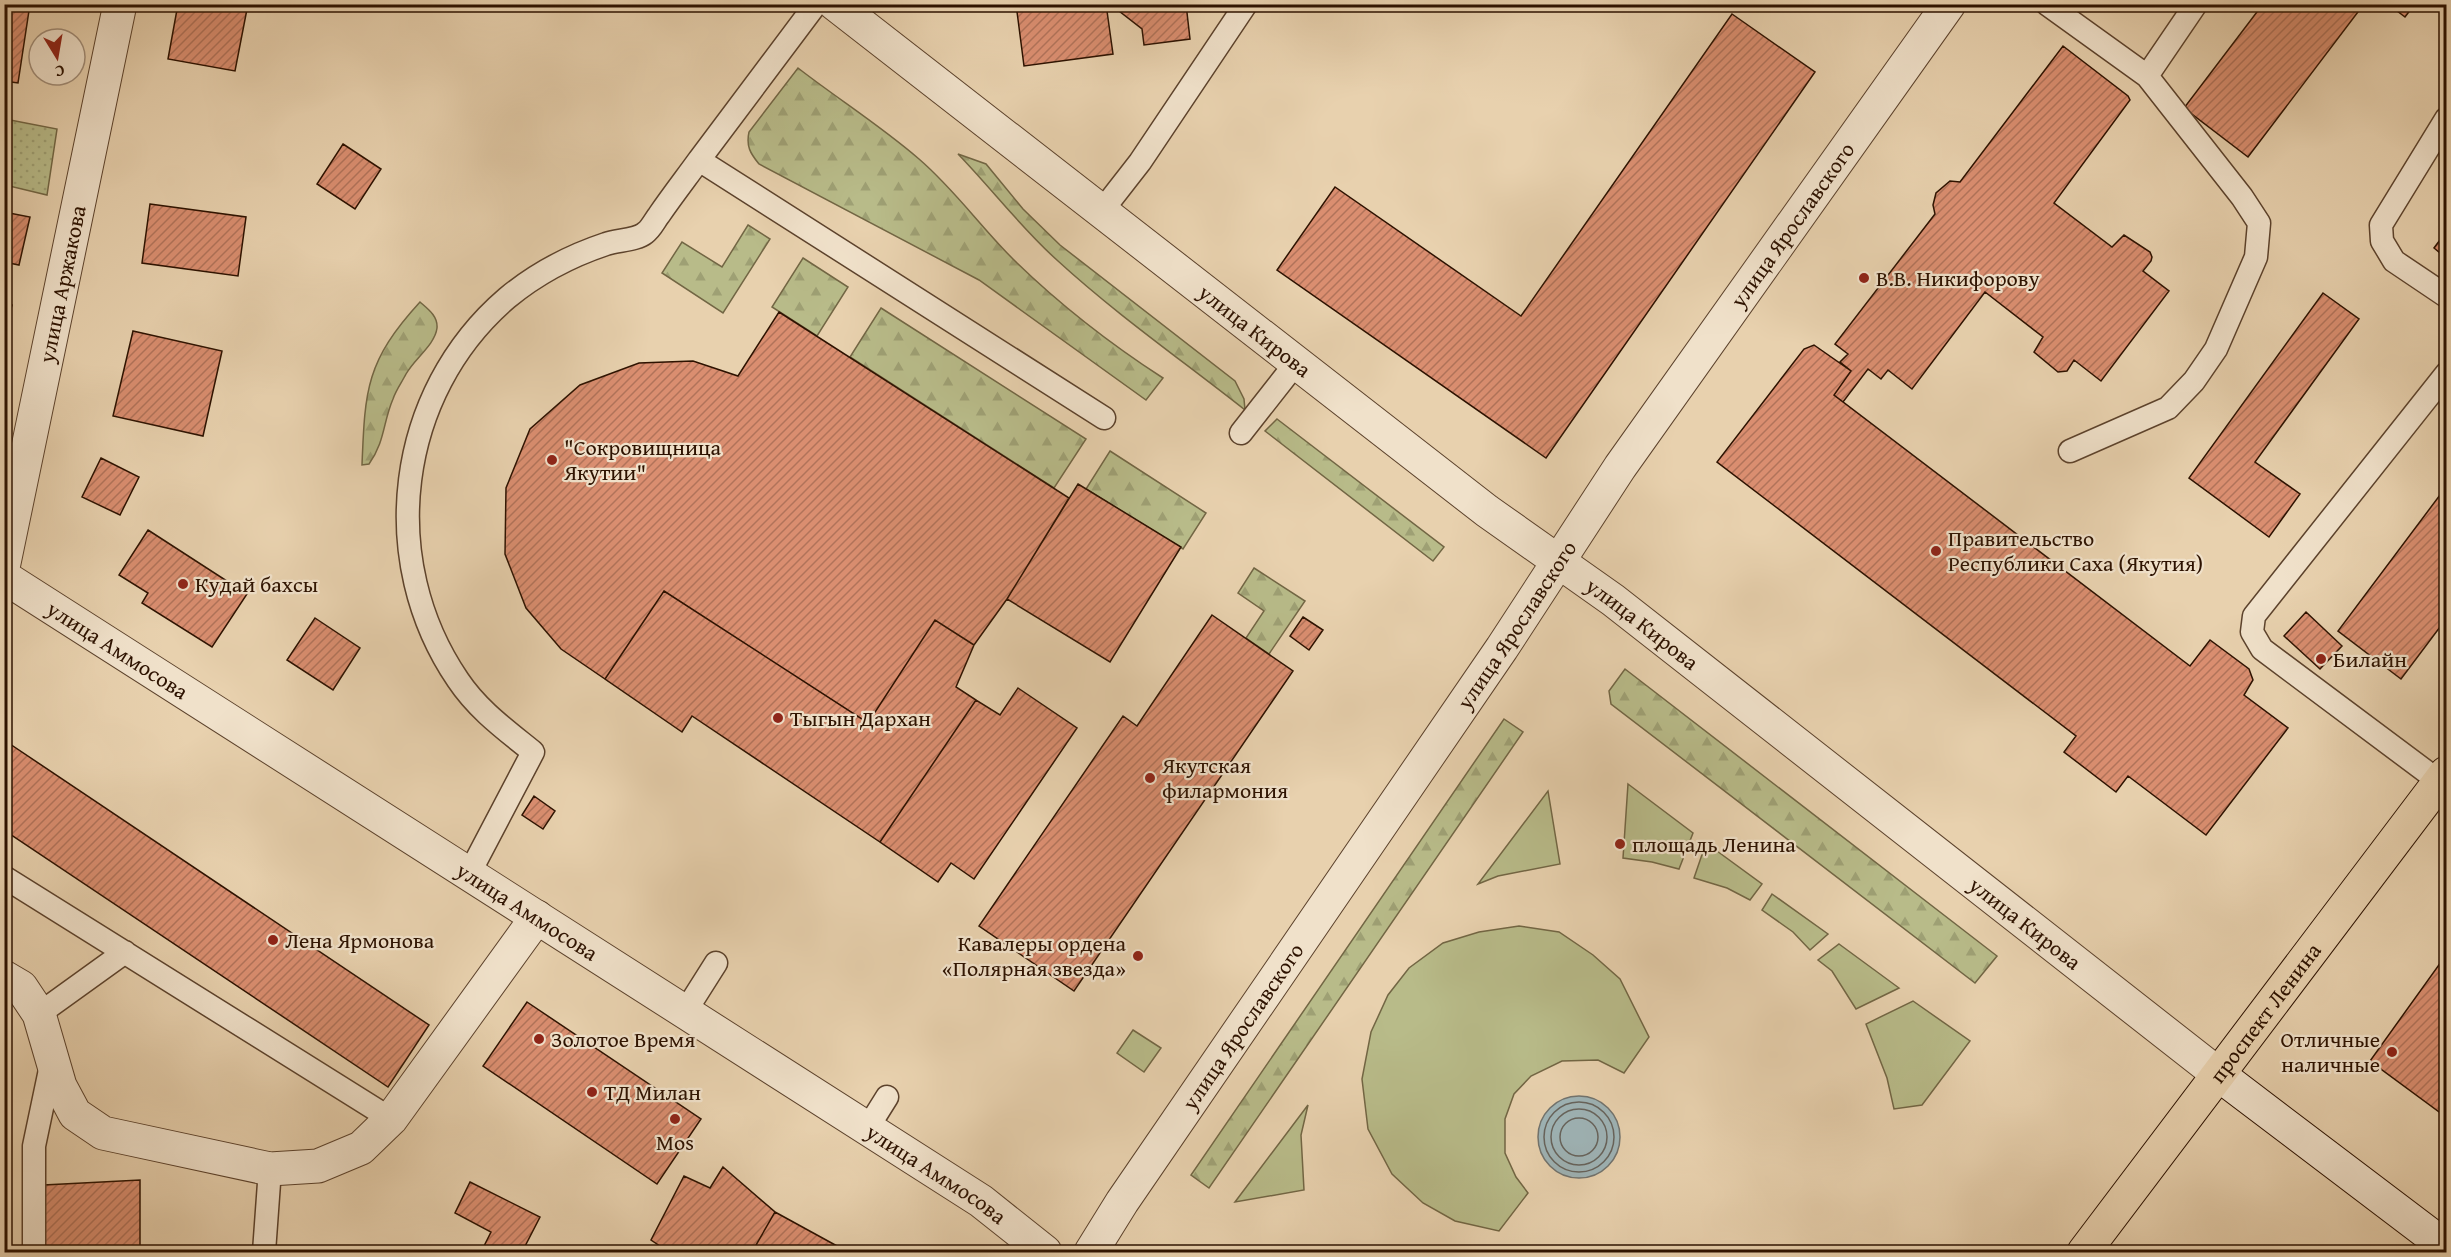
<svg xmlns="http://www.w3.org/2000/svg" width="2451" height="1257" viewBox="0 0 2451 1257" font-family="'Gentium Book Plus',serif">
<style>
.grass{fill:#b8bb89;stroke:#726644;stroke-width:1.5}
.forest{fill:url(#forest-firs);stroke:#726644;stroke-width:1.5}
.garden{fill:url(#garden-dots);stroke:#726644;stroke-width:1.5}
.water{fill:#9eb4b7;stroke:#71736e;stroke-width:1.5}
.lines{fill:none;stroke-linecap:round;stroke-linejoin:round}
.shore{stroke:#66635c;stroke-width:1.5}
.building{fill:url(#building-hatch);stroke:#2d1200;stroke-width:1.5}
.service-casing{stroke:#5c422c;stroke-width:25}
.minor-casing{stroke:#5c422c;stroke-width:35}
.tertiary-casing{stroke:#5c422c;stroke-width:35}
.secondary-casing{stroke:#2d1200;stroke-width:35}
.primary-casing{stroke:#2d1200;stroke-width:35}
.service{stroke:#f0e1ca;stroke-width:22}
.minor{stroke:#f0e1ca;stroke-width:33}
.tertiary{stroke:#f0e1ca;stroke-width:33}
.secondary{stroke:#f0e1ca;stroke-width:33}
.primary{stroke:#e8d1ae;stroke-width:33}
.poi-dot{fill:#8f2418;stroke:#f0e1ca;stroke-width:2}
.labels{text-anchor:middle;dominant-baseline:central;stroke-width:4.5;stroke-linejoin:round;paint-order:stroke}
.street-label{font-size:22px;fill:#2d1200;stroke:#f0e1ca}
.poi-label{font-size:22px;fill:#2d1200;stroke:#f0e1ca;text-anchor:start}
</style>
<defs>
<pattern id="forest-firs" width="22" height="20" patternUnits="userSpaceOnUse" patternTransform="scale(1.5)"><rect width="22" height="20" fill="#b8bb89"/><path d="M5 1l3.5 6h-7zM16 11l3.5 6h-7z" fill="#9ea074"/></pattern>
<pattern id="garden-dots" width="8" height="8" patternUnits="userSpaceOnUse" patternTransform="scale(1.5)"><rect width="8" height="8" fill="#b8bb89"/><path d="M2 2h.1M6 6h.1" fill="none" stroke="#9ea074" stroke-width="1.8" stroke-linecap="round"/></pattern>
<pattern id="building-hatch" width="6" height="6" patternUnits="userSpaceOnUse" patternTransform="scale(1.5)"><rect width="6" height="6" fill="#da8e70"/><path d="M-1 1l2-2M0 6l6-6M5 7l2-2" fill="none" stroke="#b1735a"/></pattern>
</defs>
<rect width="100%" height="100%" fill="#e8d1ae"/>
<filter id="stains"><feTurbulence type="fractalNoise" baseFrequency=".00333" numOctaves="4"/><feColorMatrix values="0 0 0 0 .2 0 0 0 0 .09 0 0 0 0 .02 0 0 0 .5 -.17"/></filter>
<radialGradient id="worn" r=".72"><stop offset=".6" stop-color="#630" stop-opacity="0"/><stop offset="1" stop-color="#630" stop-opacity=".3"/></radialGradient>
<path class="grass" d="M 1628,784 L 1693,833 L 1679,869 L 1652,862 L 1623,858 Z
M 1548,791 L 1560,864 L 1498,876 L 1478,884 Z
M 1706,843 L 1762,884 L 1750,900 L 1727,888 L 1694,878 Z
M 1772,894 L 1828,934 L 1810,950 L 1793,932 L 1762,910 Z
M 1519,926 L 1559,932 L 1593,955 L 1620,979 L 1649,1037 L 1624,1073 L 1598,1060 L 1562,1061 L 1531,1076 L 1514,1094 L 1505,1119 L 1505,1153 L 1516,1177 L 1528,1193 L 1499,1231 L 1455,1221 L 1423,1203 L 1392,1174 L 1368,1129 L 1362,1079 L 1371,1032 L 1388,995 L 1409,968 L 1443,943 L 1479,932 Z
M 1839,944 L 1899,988 L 1856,1009 L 1832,971 L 1818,960 Z
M 1913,1001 L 1970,1041 L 1922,1105 L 1894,1109 L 1887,1078 L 1866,1024 Z
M 1133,1030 L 1161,1048 L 1144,1072 L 1117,1053 Z
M 1308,1105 L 1301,1135 L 1304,1190 L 1235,1202 Z"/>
<path class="forest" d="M 798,68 C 838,99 881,126 919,159 C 954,189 980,226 1013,259 C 1059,304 1109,343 1163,378 L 1146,400 L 979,280 L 759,164 C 750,153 746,146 749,132 Z
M 958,154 L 986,164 L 1023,209 L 1060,245 L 1235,381 L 1244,399 L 1245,410 C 1183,361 1117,315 1058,261 C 1021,228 992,189 958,154 Z
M 748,225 L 770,239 L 723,313 L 662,273 L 682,242 L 722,267 Z
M 803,258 L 848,287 L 817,336 L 772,307 Z
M 420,302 C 428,309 438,316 437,328 C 435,345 414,359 406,374 C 402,382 396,390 393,399 C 383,422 385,442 369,464 L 362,465 C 365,389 366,361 420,302 Z
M 881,308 L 1086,439 L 1054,488 L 850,357 Z
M 1277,419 L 1444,547 L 1433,561 L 1265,431 Z
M 1110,451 L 1206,513 L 1183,549 L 1086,489 Z
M 1254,568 L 1305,601 L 1269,654 L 1246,638 L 1264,611 L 1238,593 Z
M 1625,669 L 1997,956 L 1975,983 L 1611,704 L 1609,691 Z
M 1504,719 L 1523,732 L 1209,1188 L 1191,1175 Z"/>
<path class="garden" d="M 5,119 L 57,129 L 47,195 L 5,185 Z"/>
<path class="water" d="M1538 1137a41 41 0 1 1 82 0a41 41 0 1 1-82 0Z"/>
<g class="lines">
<path class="shore" d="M1544 1137a35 35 0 1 1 70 0a35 35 0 1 1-70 0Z
M1551 1137a28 28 0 1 1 56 0a28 28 0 1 1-56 0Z
M1560 1137a19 19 0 1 1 38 0a19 19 0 1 1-38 0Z"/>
</g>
<path class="building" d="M 4,4 L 30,4 L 18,83 L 4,81 Z
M 178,4 L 248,4 L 235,71 L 168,59 Z
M 1016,4 L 1106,4 L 1113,54 L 1024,66 Z
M 1110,4 L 1186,4 L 1190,39 L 1144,45 L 1142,29 Z
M 2263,4 L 2364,4 L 2248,157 L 2184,108 Z
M 2388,4 L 2415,4 L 2405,17 Z
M 1732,14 L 1815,72 L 1546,458 L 1277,270 L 1335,187 L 1521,316 Z
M 2063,46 L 2128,96 L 2130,100 L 2054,203 L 2112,247 L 2124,235 L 2150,252 L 2152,257 L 2151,261 L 2143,271 L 2169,291 L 2101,381 L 2074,360 L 2067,371 L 2058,372 L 2034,352 L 2043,337 L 1985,292 L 1912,389 L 1888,370 L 1881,379 L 1868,369 L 1843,402 L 1834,395 L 1851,371 L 1840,362 L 1848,354 L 1835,344 L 1935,214 L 1933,205 L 1936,193 L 1950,181 L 1960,182 Z
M 343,144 L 381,169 L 355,209 L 317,184 Z
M 150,204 L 246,217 L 238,276 L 142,263 Z
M 4,212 L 30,217 L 19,265 L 4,262 Z
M 2446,232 L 2446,258 L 2434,248 Z
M 2323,293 L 2359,319 L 2255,462 L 2300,494 L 2269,537 L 2189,478 Z
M 4,303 L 12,305 L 4,333 Z
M 779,312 L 1069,498 L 1007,599 L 974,645 L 935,620 L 868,723 L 664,591 L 605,679 L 561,649 L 526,608 L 505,554 L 506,488 L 530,429 L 580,385 L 639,363 L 693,361 L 738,376 Z
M 133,331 L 222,351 L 203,436 L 113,416 Z
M 1814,345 L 1851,371 L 1834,395 L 2190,666 L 2210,640 L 2249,669 L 2253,680 L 2244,695 L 2288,728 L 2206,835 L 2128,776 L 2116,792 L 2064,752 L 2076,736 L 1717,462 L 1804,349 Z
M 101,458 L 139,477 L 120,515 L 82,497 Z
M 1078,484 L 1181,547 L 1110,662 L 1007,599 Z
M 2446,487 L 2446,619 L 2401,679 L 2338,631 Z
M 148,530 L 247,594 L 212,647 L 142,603 L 148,593 L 119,575 Z
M 664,591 L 868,723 L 935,620 L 974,645 L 956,687 L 976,700 L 880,842 L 692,716 L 682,732 L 605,679 Z
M 2306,612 L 2342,646 L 2320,669 L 2284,636 Z
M 1212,615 L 1293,671 L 1074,991 L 979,926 L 1123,716 L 1137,726 Z
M 1303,617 L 1323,630 L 1309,650 L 1290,636 Z
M 315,618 L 360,648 L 333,690 L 287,660 Z
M 1018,688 L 1077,728 L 974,879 L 951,863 L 938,882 L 880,842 L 976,700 L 1000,715 Z
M 4,740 L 429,1025 L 388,1087 L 4,830 Z
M 534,796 L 555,811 L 543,829 L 522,815 Z
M 2446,955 L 2446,1117 L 2370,1061 Z
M 527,1002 L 701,1119 L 657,1184 L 483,1066 Z
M 723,1167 L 775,1212 L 752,1252 L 669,1252 L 651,1240 L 684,1176 L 710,1188 Z
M 140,1180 L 140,1252 L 44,1252 L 44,1185 Z
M 470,1182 L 540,1217 L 522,1252 L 481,1252 L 491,1232 L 455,1213 Z
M 775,1212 L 848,1252 L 752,1252 Z"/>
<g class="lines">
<g class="service-casing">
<path id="service" d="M 816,4 L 699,160 L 1104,418
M 2047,4 L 2147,76 L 2196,4
M 2446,119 L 2381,225 L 2382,241 L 2394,261 L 2446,296
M 1101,212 L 1140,162 L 1246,4
M 1241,433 L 1296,363
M 2070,451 L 2168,408 L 2194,381 L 2216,349 L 2256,257 L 2259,223 L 2242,197 L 2147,76
M 2440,782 L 2262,649 L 2252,632 L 2254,616 L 2446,374
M 469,874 L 533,752 C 506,730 478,710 458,680 C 376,560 396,393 507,298 C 536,274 570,256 606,244 C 617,240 637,240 645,233 C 651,229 655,220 659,215 C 672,196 686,178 699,160
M 4,877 L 391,1119
M 685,1012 L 716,963
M 39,1014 L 125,952
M 867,1129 L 887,1097
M 34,1252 L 34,1146 L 51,1065
M 264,1252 L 270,1169"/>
</g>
<g class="minor-casing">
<g id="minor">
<path id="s1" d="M 4,563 L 120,4"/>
<path id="s2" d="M 4,577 L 981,1201 L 1045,1252"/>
<path d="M 4,977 L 21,987 L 39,1014 L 60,1086 L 75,1114 L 103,1133 L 270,1169 L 318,1166 L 361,1148 L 391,1119 L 537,917"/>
</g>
</g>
<g class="tertiary-casing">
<g id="tertiary">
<path id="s3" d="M 835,4 L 1487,511 L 1613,600 L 2218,1074"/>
<path id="s4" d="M 1091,1252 L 1122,1202 L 1502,648 L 1620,467 L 1949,4"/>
</g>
</g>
<g class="secondary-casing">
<path id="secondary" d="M 2218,1074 L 2446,1247"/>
</g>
<g class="primary-casing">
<g id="primary">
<path id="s5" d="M 2084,1252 L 2446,773"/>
</g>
</g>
<use href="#service" class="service"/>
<use href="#minor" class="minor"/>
<use href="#tertiary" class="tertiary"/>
<use href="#secondary" class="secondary"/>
<use href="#primary" class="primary"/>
</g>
<g class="poi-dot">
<circle cx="1864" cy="278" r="6"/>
<circle cx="552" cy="460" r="6"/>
<circle cx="1936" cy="551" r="6"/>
<circle cx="183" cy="584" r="6"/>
<circle cx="2321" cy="659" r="6"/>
<circle cx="778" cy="718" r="6"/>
<circle cx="1150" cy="778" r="6"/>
<circle cx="1620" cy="844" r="6"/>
<circle cx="273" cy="940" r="6"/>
<circle cx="1138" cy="956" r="6"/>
<circle cx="539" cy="1039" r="6"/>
<circle cx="2392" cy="1052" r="6"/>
<circle cx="592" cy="1092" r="6"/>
<circle cx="675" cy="1119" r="6"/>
</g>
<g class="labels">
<g class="street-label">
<text stroke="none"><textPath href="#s4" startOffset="1244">улица Ярославского</textPath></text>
<text stroke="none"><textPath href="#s1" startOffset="285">улица Аржакова</textPath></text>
<text stroke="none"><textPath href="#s3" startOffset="532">улица Кирова</textPath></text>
<text stroke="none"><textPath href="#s3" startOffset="1018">улица Кирова</textPath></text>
<text stroke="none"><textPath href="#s4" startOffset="758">улица Ярославского</textPath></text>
<text stroke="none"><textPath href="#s2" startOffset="135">улица Аммосова</textPath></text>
<text stroke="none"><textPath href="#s2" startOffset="621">улица Аммосова</textPath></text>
<text stroke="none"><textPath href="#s3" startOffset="1504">улица Кирова</textPath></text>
<text stroke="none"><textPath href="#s5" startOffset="300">проспект Ленина</textPath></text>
<text stroke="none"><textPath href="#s4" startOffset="272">улица Ярославского</textPath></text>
<text stroke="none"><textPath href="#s2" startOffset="1107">улица Аммосова</textPath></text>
</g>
<g class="poi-label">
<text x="1876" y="278">В.В. Никифорову</text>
<text x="564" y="447">"Сокровищница<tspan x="564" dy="25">Якутии"</tspan></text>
<text x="1948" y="538">Правительство<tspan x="1948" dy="25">Республики Саха (Якутия)</tspan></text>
<text x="195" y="584">Кудай бахсы</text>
<text x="2333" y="659">Билайн</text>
<text x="790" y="718">Тыгын Дархан</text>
<text x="1162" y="765">Якутская<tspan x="1162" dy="25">филармония</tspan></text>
<text x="1632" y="844">площадь Ленина</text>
<text x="285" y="940">Лена Ярмонова</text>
<text x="1126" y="943" text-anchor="end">Кавалеры ордена<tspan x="1126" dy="25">«Полярная звезда»</tspan></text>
<text x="551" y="1039">Золотое Время</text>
<text x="2380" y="1039" text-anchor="end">Отличные<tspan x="2380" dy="25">наличные</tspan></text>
<text x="604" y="1092">ТД Милан</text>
<text x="675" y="1142" text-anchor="middle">Mos</text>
</g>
</g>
<rect width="2451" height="1257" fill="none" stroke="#e8d1ae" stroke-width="24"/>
<rect x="6" y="6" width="2439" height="1245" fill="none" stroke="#2d1200" stroke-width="3"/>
<rect x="12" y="12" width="2427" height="1233" fill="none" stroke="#2d1200" stroke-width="1.5"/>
<g transform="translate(57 57) rotate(169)"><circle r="28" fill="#f0e1ca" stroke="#a28e79" stroke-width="1.5"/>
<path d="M0-4.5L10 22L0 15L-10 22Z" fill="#8f2418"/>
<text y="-9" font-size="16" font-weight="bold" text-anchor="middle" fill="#2d1200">С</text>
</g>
<rect width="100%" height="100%" filter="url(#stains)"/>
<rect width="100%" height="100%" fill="url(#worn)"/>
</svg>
